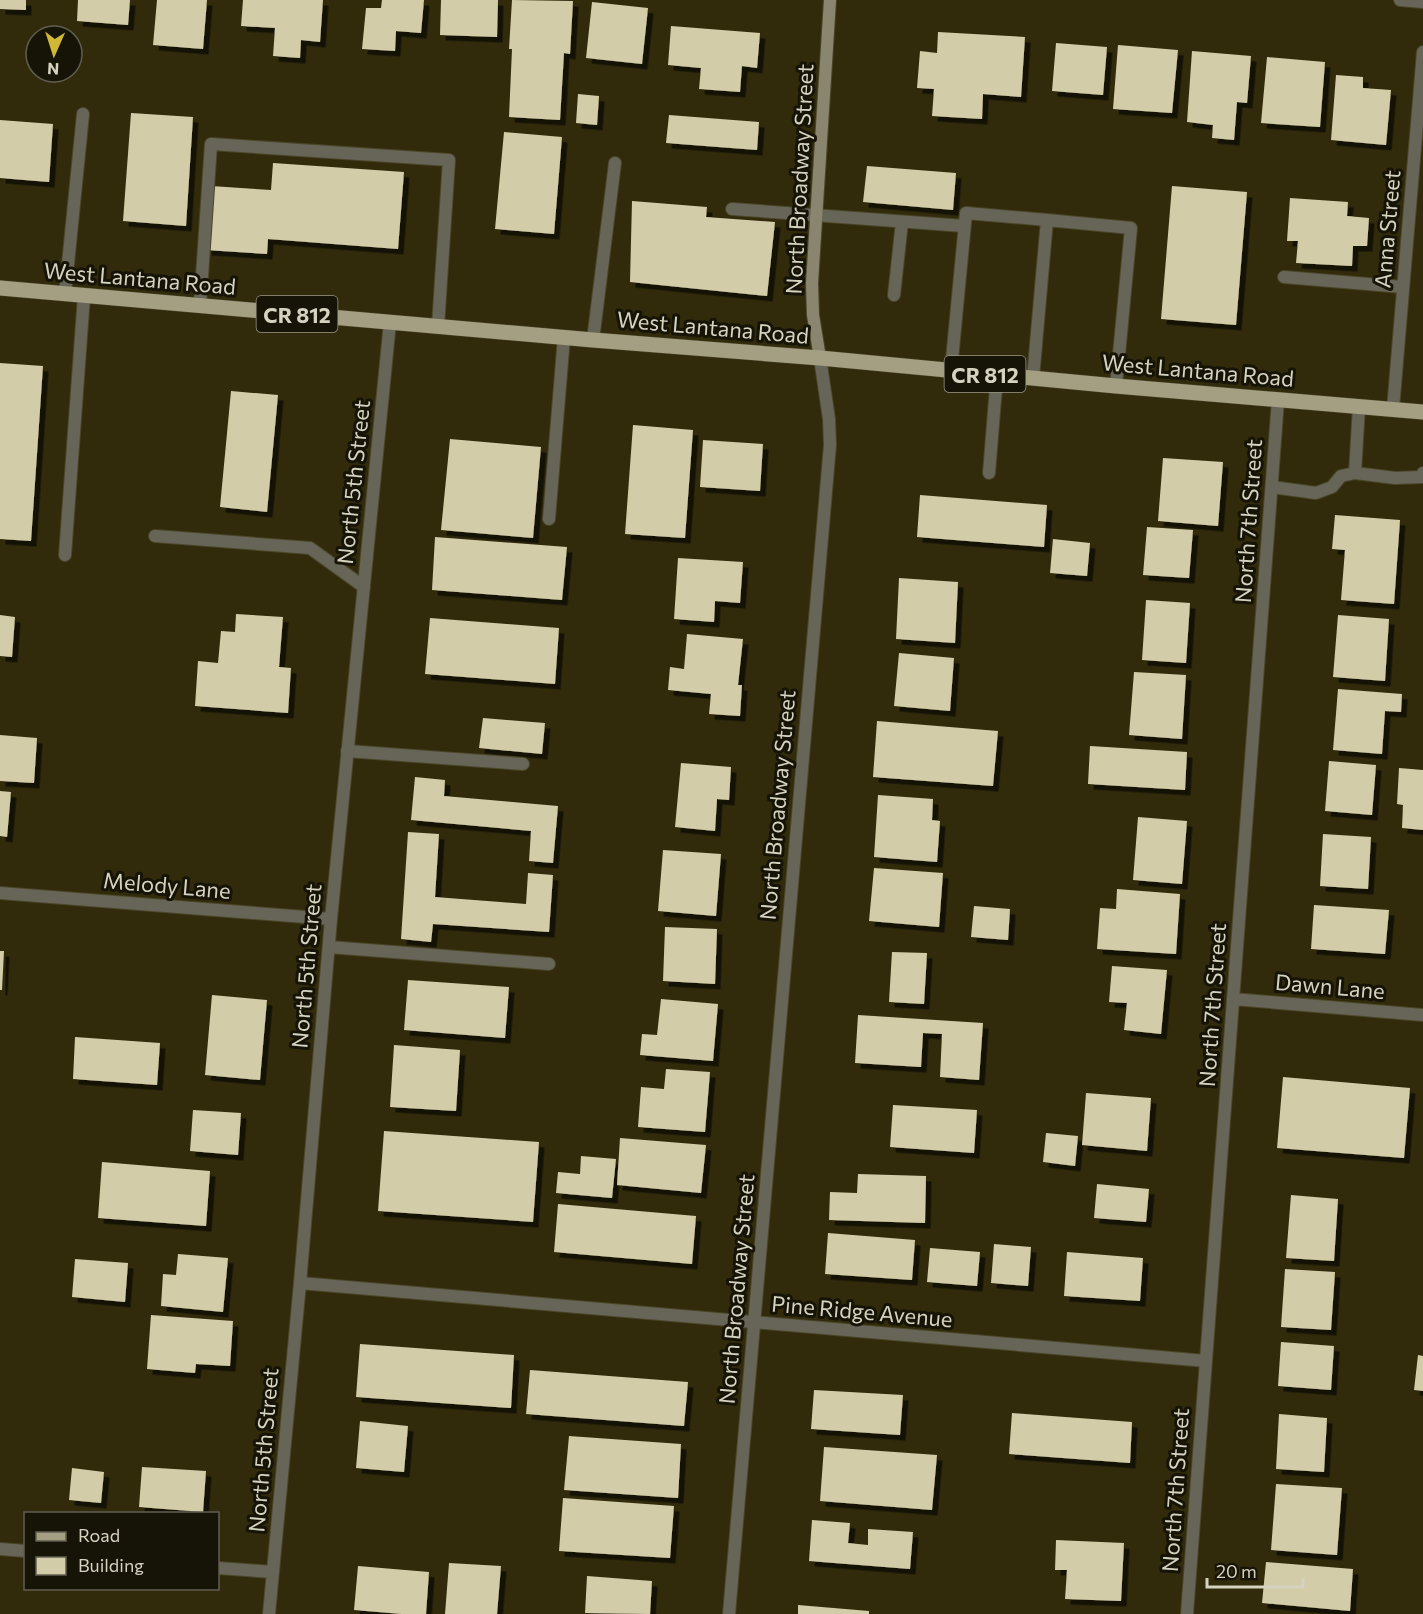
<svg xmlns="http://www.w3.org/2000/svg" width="1423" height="1614" viewBox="0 0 1423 1614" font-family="Commissioner,sans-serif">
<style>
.building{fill:#d3cca9;filter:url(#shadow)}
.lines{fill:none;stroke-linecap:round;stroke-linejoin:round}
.lane-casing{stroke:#4b4629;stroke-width:14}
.street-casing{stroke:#4b4629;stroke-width:14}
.secondary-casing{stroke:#4b4629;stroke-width:14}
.primary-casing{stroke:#4b4629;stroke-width:16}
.lane{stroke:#676557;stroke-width:12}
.street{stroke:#676557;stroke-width:12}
.secondary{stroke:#89856f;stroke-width:12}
.primary{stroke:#a49e82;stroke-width:15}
.labels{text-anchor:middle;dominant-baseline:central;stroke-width:6;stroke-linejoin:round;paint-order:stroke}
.shield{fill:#161307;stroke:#9c9988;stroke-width:1.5}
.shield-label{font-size:21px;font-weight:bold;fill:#d5d2c0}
.street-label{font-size:22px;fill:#d5d2c0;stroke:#161307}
</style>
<defs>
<filter id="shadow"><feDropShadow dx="5.5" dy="5.5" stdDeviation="0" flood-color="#0009"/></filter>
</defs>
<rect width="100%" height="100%" fill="#312b0c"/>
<path class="building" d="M 0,0 L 26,0 L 26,10 L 0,9 Z
M 78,0 L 130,0 L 128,25 L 77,21 Z
M 157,0 L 207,0 L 203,49 L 153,45 Z
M 243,0 L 323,0 L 320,42 L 301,40 L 300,58 L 273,56 L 275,28 L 241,26 Z
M 382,0 L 424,0 L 421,33 L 396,31 L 395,51 L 362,49 L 366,8 L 381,8 Z
M 441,0 L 498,0 L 497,37 L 440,35 Z
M 512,0 L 573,1 L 570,54 L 564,53 L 560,120 L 509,117 L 512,49 L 509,49 Z
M 592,2 L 648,8 L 642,64 L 586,58 Z
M 671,26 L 760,33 L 757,68 L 742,66 L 740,92 L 699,89 L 701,68 L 668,65 Z
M 938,32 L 1025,37 L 1021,97 L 983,94 L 982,119 L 932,116 L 934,89 L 917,88 L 920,51 L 937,53 Z
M 1056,43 L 1107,47 L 1103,95 L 1052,91 Z
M 1118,45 L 1178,50 L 1172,113 L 1113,109 Z
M 1192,51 L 1251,56 L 1247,103 L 1237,102 L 1234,140 L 1212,138 L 1213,125 L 1187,122 Z
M 1267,57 L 1325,62 L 1320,127 L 1261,123 Z
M 1336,75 L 1363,77 L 1363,88 L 1391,90 L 1386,145 L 1331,140 Z
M 578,94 L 599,96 L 597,125 L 576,123 Z
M 131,113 L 193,117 L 186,226 L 123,221 Z
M 669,115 L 759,122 L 757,150 L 666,143 Z
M 0,120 L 53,124 L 49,182 L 0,178 Z
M 504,132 L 562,137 L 554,234 L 495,229 Z
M 273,163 L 404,172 L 398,249 L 268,239 L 267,254 L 206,250 L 211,186 L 271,190 Z
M 867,166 L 956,173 L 953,210 L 863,202 Z
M 1172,186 L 1247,192 L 1236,325 L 1161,319 Z
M 1290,198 L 1348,202 L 1347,216 L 1369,218 L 1367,246 L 1353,246 L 1352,266 L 1296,263 L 1298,241 L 1287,241 Z
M 632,201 L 707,207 L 706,217 L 775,222 L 767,296 L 630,282 Z
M 0,363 L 43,366 L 31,541 L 0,539 Z
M 231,391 L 278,395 L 267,512 L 220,507 Z
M 633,425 L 693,430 L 685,538 L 625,534 Z
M 450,439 L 541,447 L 533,538 L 441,530 Z
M 703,440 L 763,444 L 760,491 L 700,487 Z
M 1163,458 L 1223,462 L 1218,526 L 1158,521 Z
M 920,495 L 1047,505 L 1044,547 L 917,537 Z
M 1335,515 L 1400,520 L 1394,604 L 1341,600 L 1345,550 L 1332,549 Z
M 1147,527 L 1193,530 L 1189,578 L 1143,575 Z
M 435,537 L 567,547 L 562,600 L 432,590 Z
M 1053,539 L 1090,543 L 1087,576 L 1050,573 Z
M 678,558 L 743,562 L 740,603 L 715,601 L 714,622 L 674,619 Z
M 899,578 L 958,582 L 955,643 L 896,639 Z
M 1146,600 L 1190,603 L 1186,663 L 1142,660 Z
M 236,614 L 283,617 L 279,667 L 291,668 L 288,713 L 195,706 L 198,661 L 218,663 L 221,631 L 235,632 Z
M 0,615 L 15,617 L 12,657 L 0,656 Z
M 1338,615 L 1389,619 L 1385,681 L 1333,677 Z
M 430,618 L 559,628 L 555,684 L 425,674 Z
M 687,634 L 743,639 L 738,685 L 742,685 L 740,716 L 709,714 L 711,694 L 668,690 L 670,667 L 684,669 Z
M 899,653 L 954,658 L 950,711 L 894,706 Z
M 1134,672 L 1186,675 L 1182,739 L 1129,735 Z
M 1338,689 L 1402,694 L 1401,712 L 1385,711 L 1382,754 L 1333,750 Z
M 483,718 L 545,723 L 542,754 L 479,748 Z
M 877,721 L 998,731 L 993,786 L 873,777 Z
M 0,735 L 37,738 L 34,783 L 0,781 Z
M 1090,746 L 1187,752 L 1185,790 L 1088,784 Z
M 1329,761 L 1376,765 L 1372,815 L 1325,811 Z
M 681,763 L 731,767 L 729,800 L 717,799 L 715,831 L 675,827 Z
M 1399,768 L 1423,770 L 1423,830 L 1402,828 L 1403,805 L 1397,804 Z
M 415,777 L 445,780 L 444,796 L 558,806 L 553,863 L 529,861 L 531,831 L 411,820 Z
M 0,791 L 11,792 L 7,837 L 0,836 Z
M 878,795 L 933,799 L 932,820 L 940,821 L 937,862 L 874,857 Z
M 1138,817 L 1187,821 L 1182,884 L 1133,880 Z
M 408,832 L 439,834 L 435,897 L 526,904 L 528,873 L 553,875 L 549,932 L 433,924 L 431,942 L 401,939 Z
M 1323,834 L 1371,837 L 1368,889 L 1320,886 Z
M 663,850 L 721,854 L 716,916 L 658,911 Z
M 874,868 L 943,873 L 939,927 L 869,921 Z
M 1117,889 L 1180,894 L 1176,954 L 1097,949 L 1100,908 L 1116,909 Z
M 1314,905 L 1389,910 L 1385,954 L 1311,949 Z
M 974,906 L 1010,909 L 1008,940 L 971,937 Z
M 665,927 L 717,929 L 715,984 L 663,981 Z
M 0,951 L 4,951 L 2,990 L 0,990 Z
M 892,952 L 927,953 L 924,1004 L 889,1002 Z
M 1112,966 L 1167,970 L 1161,1034 L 1124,1030 L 1127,1003 L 1109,1002 Z
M 408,980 L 509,987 L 505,1038 L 404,1030 Z
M 212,995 L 267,1000 L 260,1080 L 205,1075 Z
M 661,999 L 718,1004 L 713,1061 L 640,1055 L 642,1034 L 657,1035 Z
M 858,1015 L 983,1023 L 979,1080 L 940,1077 L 942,1034 L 923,1033 L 921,1067 L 855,1063 Z
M 75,1037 L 160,1043 L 157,1085 L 73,1079 Z
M 394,1045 L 460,1050 L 456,1111 L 390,1107 Z
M 666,1069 L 710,1072 L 705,1132 L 638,1127 L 641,1087 L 664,1089 Z
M 1283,1077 L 1410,1088 L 1404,1158 L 1277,1148 Z
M 1086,1093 L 1151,1098 L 1147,1151 L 1082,1145 Z
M 893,1105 L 977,1110 L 974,1153 L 890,1147 Z
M 193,1110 L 241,1113 L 238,1155 L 190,1151 Z
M 384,1131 L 539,1142 L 533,1222 L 378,1211 Z
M 1046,1133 L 1078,1136 L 1075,1166 L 1043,1162 Z
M 620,1138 L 706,1145 L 701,1193 L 617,1185 Z
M 581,1156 L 616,1159 L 612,1198 L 556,1193 L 558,1172 L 580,1174 Z
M 102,1162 L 210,1171 L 206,1226 L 98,1218 Z
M 858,1174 L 926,1176 L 925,1223 L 829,1220 L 830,1192 L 857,1193 Z
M 1097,1184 L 1149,1189 L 1146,1222 L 1094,1218 Z
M 1291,1195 L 1338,1199 L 1334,1261 L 1286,1258 Z
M 558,1204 L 696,1216 L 692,1264 L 554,1252 Z
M 828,1233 L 915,1240 L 912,1280 L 825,1274 Z
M 994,1244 L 1031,1247 L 1028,1286 L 991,1283 Z
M 930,1248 L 980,1252 L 977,1286 L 927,1282 Z
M 1067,1252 L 1143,1258 L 1140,1301 L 1064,1296 Z
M 178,1254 L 228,1258 L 223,1312 L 161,1306 L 163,1274 L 176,1275 Z
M 75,1259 L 128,1263 L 125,1302 L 72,1297 Z
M 1285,1269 L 1335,1272 L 1331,1330 L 1281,1327 Z
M 151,1315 L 233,1321 L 230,1366 L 196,1364 L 195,1373 L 147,1369 Z
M 1281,1342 L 1334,1346 L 1331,1390 L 1278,1386 Z
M 360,1344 L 514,1355 L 511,1408 L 356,1397 Z
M 1418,1355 L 1423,1356 L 1423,1391 L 1414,1390 Z
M 530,1370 L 688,1382 L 684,1426 L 526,1414 Z
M 814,1390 L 903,1395 L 900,1435 L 811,1429 Z
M 1012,1413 L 1132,1422 L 1130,1463 L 1009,1454 Z
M 1279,1414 L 1327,1418 L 1324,1472 L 1276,1469 Z
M 360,1421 L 408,1426 L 404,1472 L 356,1468 Z
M 569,1436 L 681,1444 L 678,1498 L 564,1490 Z
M 824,1447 L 937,1455 L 932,1510 L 820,1501 Z
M 142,1467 L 206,1471 L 203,1512 L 139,1507 Z
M 72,1468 L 104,1472 L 101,1503 L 69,1500 Z
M 1276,1484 L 1342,1488 L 1337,1555 L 1271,1550 Z
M 563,1498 L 674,1506 L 670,1558 L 559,1551 Z
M 812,1520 L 850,1523 L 848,1543 L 868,1545 L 868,1529 L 913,1532 L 910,1569 L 809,1561 Z
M 1056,1540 L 1124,1543 L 1121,1601 L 1065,1599 L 1067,1570 L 1055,1570 Z
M 1266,1562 L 1353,1569 L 1350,1611 L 1262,1603 Z
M 449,1563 L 501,1566 L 497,1614 L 445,1614 Z
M 358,1566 L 429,1572 L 426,1614 L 402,1614 L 354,1610 Z
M 587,1576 L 652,1581 L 650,1614 L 585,1613 Z
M 798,1605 L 869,1611 L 869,1614 L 798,1614 Z"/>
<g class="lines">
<g class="lane-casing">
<path id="lane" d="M 732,209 L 964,226
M 1284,277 L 1403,287
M 65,294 L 83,114
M 894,295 L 902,222
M 200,305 L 211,144 L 449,160 L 438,326
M 593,340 L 615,163
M 951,370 L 966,213 L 1047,220
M 1033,378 L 1047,220 L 1131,228 L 1116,386
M 1359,406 L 1355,473 L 1395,478 L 1422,477 L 1423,473
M 989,473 L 997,375
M 1272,487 L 1316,493 L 1332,487 L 1341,476 L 1355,473
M 549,519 L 564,337
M 155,536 L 310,548 L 364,587
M 65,555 L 84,296
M 347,751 L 523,764
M 329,947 L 549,964"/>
</g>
<g class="street-casing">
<path id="street" d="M 1400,0 L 1423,2
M 1393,409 L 1423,52
M 0,893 L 331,919
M 1233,999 L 1423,1015
M 300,1283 L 1206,1361
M 0,1549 L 26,1551
M 218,1568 L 273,1572
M 269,1614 L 300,1283 L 331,919 L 390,322
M 729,1614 L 830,445 L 829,419 L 820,358
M 1187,1614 L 1278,400"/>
</g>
<g class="secondary-casing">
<path id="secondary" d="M 820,358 L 813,315 L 812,283 L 830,0"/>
</g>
<g class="primary-casing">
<path id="primary" d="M 0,288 L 593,340 L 820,358 L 1116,386 L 1423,412"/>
</g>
<use href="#lane" class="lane"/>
<use href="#street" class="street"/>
<use href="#secondary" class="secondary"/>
<use href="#primary" class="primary"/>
</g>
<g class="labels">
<g class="shield">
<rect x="256.5" y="296" width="81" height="36" rx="4.5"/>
<rect x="944.5" y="356" width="81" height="36" rx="4.5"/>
</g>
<g class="shield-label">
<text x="297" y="314">CR 812</text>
<text x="985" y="374">CR 812</text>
</g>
<g class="street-label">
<text transform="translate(799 179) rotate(-87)">North Broadway Street</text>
<text transform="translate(1387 229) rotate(-85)">Anna Street</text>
<text transform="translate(140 278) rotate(5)">West Lantana Road</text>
<text transform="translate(713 327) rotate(5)">West Lantana Road</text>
<text transform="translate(1198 370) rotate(5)">West Lantana Road</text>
<text transform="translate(353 482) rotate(-84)">North 5th Street</text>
<text transform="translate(1248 521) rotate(-86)">North 7th Street</text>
<text transform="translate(777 805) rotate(-85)">North Broadway Street</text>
<text transform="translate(167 885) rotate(5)">Melody Lane</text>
<text transform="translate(306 966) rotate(-85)">North 5th Street</text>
<text transform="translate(1330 986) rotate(5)">Dawn Lane</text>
<text transform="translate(1212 1005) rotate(-86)">North 7th Street</text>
<text transform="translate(736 1289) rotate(-85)">North Broadway Street</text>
<text transform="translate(862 1311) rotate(5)">Pine Ridge Avenue</text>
<text transform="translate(263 1450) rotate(-85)">North 5th Street</text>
<text transform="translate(1175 1490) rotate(-86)">North 7th Street</text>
</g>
</g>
<rect x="24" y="1512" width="195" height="78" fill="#161307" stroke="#625f51" stroke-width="1.5"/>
<rect x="36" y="1532" width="30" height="9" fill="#a49e82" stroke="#625f51" stroke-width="1.5"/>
<text x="78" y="1542" font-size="18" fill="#d5d2c0">Road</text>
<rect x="36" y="1557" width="30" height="18" fill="#d3cca9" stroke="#625f51" stroke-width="1.5"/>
<text x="78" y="1572" font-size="18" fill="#d5d2c0">Building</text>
<g transform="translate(54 54) rotate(183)"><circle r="28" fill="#161307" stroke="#625f51" stroke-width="1.5"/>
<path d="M0-4.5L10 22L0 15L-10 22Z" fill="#d0b736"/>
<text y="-9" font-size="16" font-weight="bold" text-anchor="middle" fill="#d5d2c0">N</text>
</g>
<path d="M1207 1578v9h96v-9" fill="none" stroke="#d5d2c0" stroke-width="3"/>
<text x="1216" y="1578" font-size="18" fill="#d5d2c0" stroke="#161307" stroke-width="4.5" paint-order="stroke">20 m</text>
</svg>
